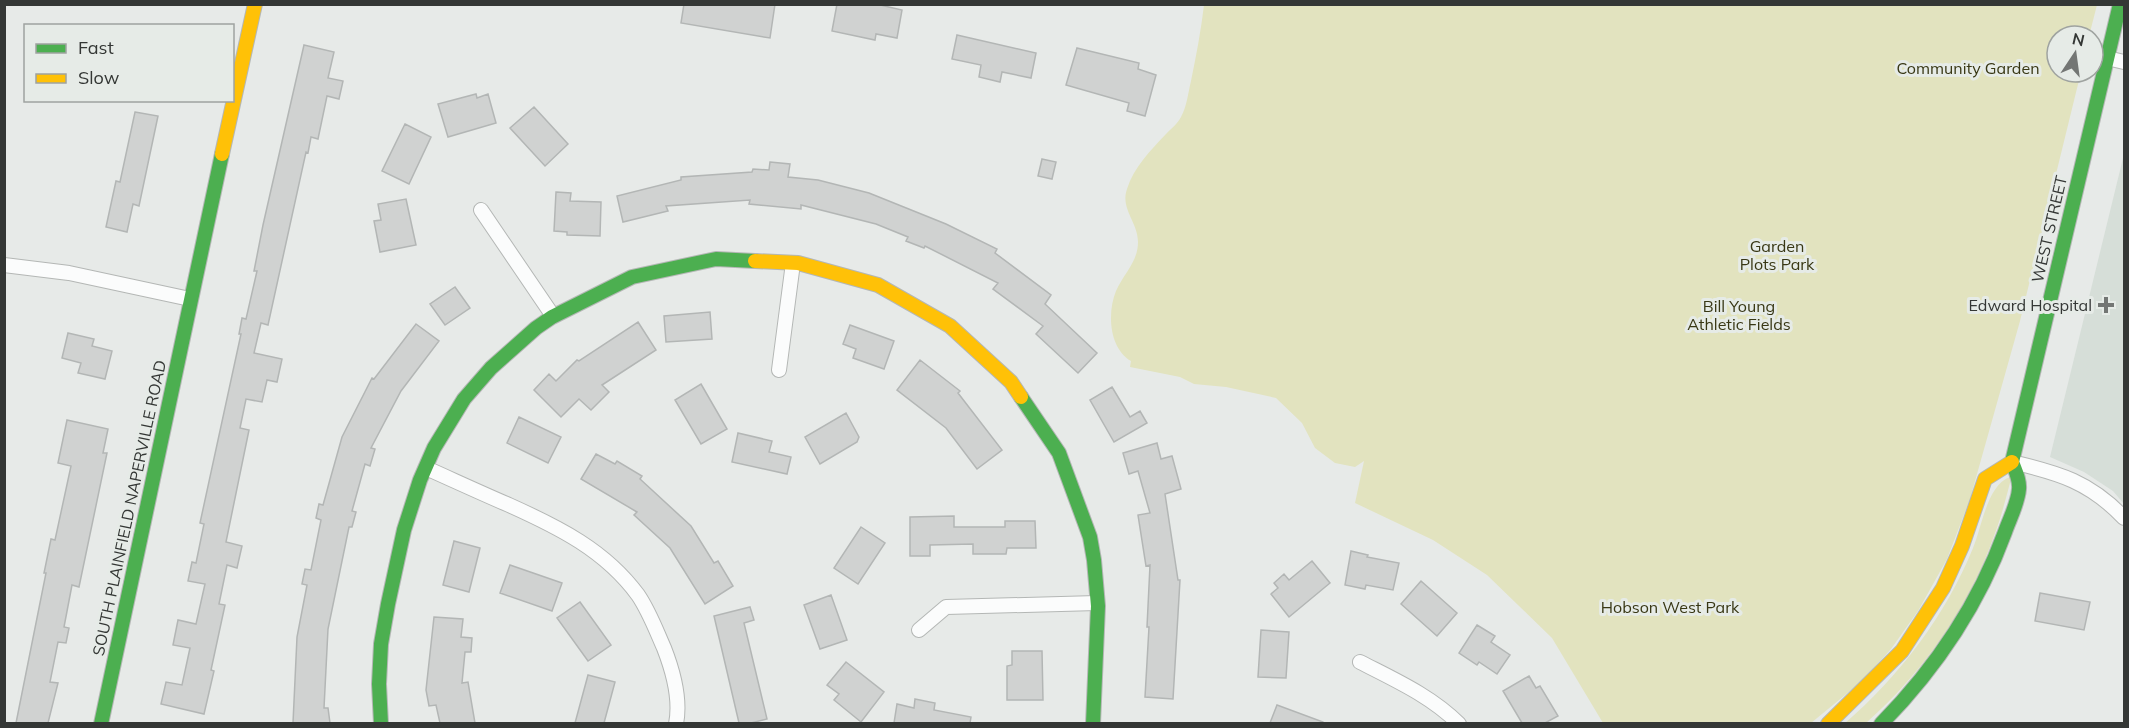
<svg xmlns="http://www.w3.org/2000/svg" width="2129" height="728" viewBox="0 0 2129 728" font-family="Mulish,sans-serif">
<style>
.built{fill:#d6ded8}
.green{fill:#e2e3bf}
.building{fill:#d0d2d1;stroke:#b3b6b5;stroke-width:1.5}
.lines{fill:none;stroke-linecap:round;stroke-linejoin:round}
.street-casing{stroke:#b4b7b5;stroke-width:16}
.fast-casing{stroke:#b4b7b5;stroke-width:16}
.slow-casing{stroke:#b4b7b5;stroke-width:16}
.street{stroke:#fbfcfc;stroke-width:14}
.fast{stroke:#4caf50;stroke-width:14}
.slow{stroke:#ffc107;stroke-width:14}
.poi-dot{fill:#737674;stroke:#e6ebe7;stroke-width:2}
.labels{text-anchor:middle;dominant-baseline:central;stroke-width:6;stroke-linejoin:round;paint-order:stroke}
.park-label{font-size:16px;fill:#383714;stroke:#e6ebe7}
.street-label{font-size:16px;fill:#343735;stroke:#e6ebe7}
.poi-label{font-size:16px;fill:#343735;stroke:#e6ebe7;text-anchor:end}
</style>
<rect width="100%" height="100%" fill="#e7eae8"/>
<path class="built" d="M 2124,154 L 2124,504 L 2113,491 L 2084,472 L 2050,457 Z"/>
<path class="green" d="M 1204,5 L 2097,5 L 2089,36 L 2057,36 L 2057,72 L 2081,72 L 2020,321 L 1970,499 L 1947,559 L 1918,611 L 1891,649 L 1861,682 L 1811,723 L 1603,723 L 1552,638 L 1487,575 L 1433,540 L 1355,503 L 1364,461 L 1355,467 L 1335,463 L 1315,448 L 1302,423 L 1276,398 L 1226,387 L 1194,384 L 1180,377 L 1130,367 L 1131,361 C 1109,348 1107,313 1116,291 C 1124,273 1138,262 1138,242 C 1138,222 1120,209 1127,189 C 1134,167 1150,151 1166,134 C 1171,129 1178,123 1181,117 C 1187,106 1188,93 1191,81 C 1196,56 1201,31 1204,5 Z
M 2010,477 L 2011,479 C 2006,498 2001,518 1994,536 C 1969,607 1922,674 1866,723 L 1844,724 C 1899,677 1946,615 1973,548 C 1982,527 1987,485 2010,477 Z"/>
<path class="building" d="M 684,4 L 775,4 L 770,38 L 681,23 Z
M 837,4 L 876,4 L 902,10 L 897,38 L 876,34 L 875,40 L 832,31 Z
M 957,35 L 1036,53 L 1031,78 L 1002,72 L 1000,82 L 979,77 L 981,65 L 952,59 Z
M 304,45 L 334,52 L 328,78 L 343,81 L 339,99 L 327,96 L 318,139 L 311,137 L 308,153 L 306,152 L 268,325 L 261,323 L 254,353 L 282,359 L 277,382 L 267,380 L 262,402 L 246,399 L 240,428 L 249,430 L 226,542 L 242,546 L 237,568 L 227,565 L 219,604 L 225,605 L 211,670 L 214,671 L 204,714 L 161,704 L 166,682 L 182,685 L 190,648 L 173,645 L 178,620 L 196,624 L 205,584 L 188,581 L 192,562 L 196,563 L 204,524 L 200,523 L 241,334 L 239,334 L 242,318 L 246,319 L 257,271 L 254,271 L 263,225 Z
M 1077,48 L 1139,63 L 1138,69 L 1156,75 L 1145,116 L 1127,111 L 1129,103 L 1066,85 Z
M 476,94 L 477,98 L 488,94 L 496,123 L 448,137 L 438,104 Z
M 534,107 L 568,144 L 545,166 L 510,128 Z
M 135,112 L 158,116 L 139,206 L 133,204 L 127,232 L 106,227 L 116,181 L 120,182 Z
M 405,124 L 431,137 L 409,184 L 382,171 Z
M 1042,159 L 1056,162 L 1052,179 L 1038,176 Z
M 770,162 L 790,164 L 788,177 L 818,180 L 869,193 L 946,224 L 997,249 L 995,253 L 1051,295 L 1045,304 L 1097,353 L 1078,373 L 1036,334 L 1043,326 L 993,289 L 998,283 L 925,246 L 924,248 L 906,241 L 908,237 L 876,224 L 801,205 L 801,209 L 749,204 L 750,200 L 666,206 L 668,211 L 623,222 L 617,196 L 681,180 L 681,177 L 752,172 L 753,169 L 769,170 Z
M 556,192 L 571,193 L 570,201 L 601,202 L 600,236 L 567,235 L 567,232 L 554,231 Z
M 406,199 L 416,245 L 380,252 L 374,221 L 381,220 L 378,204 Z
M 455,287 L 470,308 L 445,325 L 430,304 Z
M 710,312 L 712,339 L 666,342 L 664,316 Z
M 638,322 L 656,350 L 602,385 L 609,392 L 591,410 L 579,399 L 561,417 L 534,390 L 549,374 L 556,381 L 577,360 L 579,361 Z
M 416,324 L 439,341 L 401,391 L 371,448 L 375,449 L 370,466 L 365,464 L 352,511 L 356,512 L 352,527 L 349,527 L 328,629 L 324,708 L 328,708 L 330,723 L 293,723 L 297,637 L 307,585 L 302,584 L 305,569 L 311,570 L 321,520 L 316,518 L 319,504 L 323,505 L 342,437 L 372,378 L 374,379 Z
M 850,325 L 894,341 L 884,369 L 853,358 L 856,349 L 843,344 Z
M 68,333 L 94,339 L 92,346 L 112,351 L 105,379 L 78,373 L 81,363 L 62,358 Z
M 920,360 L 960,391 L 958,393 L 1002,450 L 977,469 L 946,428 L 897,390 Z
M 701,384 L 727,429 L 701,444 L 675,400 Z
M 1112,387 L 1130,417 L 1140,411 L 1147,423 L 1114,442 L 1090,400 Z
M 846,413 L 859,437 L 857,442 L 820,464 L 805,437 Z
M 519,417 L 561,437 L 548,463 L 507,443 Z
M 67,420 L 108,429 L 103,453 L 107,453 L 79,587 L 72,585 L 64,627 L 69,628 L 66,643 L 58,642 L 50,682 L 58,683 L 48,723 L 16,723 L 46,573 L 44,573 L 51,539 L 55,540 L 71,466 L 58,463 Z
M 738,433 L 772,441 L 769,452 L 791,457 L 787,474 L 732,462 Z
M 1157,443 L 1161,459 L 1172,456 L 1181,489 L 1165,494 L 1178,580 L 1180,580 L 1173,699 L 1145,697 L 1149,627 L 1147,627 L 1150,565 L 1146,566 L 1138,515 L 1150,513 L 1138,471 L 1129,474 L 1123,453 Z
M 596,454 L 615,464 L 617,461 L 642,476 L 640,479 L 691,526 L 714,563 L 718,561 L 733,586 L 705,604 L 670,548 L 634,515 L 637,512 L 581,479 Z
M 954,516 L 954,527 L 1005,527 L 1005,521 L 1035,521 L 1036,548 L 1007,548 L 1006,554 L 973,554 L 973,544 L 930,545 L 930,556 L 910,556 L 910,517 Z
M 861,527 L 885,543 L 858,584 L 834,568 Z
M 454,541 L 480,548 L 469,592 L 443,585 Z
M 1351,551 L 1368,555 L 1367,557 L 1399,563 L 1393,590 L 1366,585 L 1365,589 L 1345,585 Z
M 1312,561 L 1330,583 L 1289,617 L 1271,594 L 1278,588 L 1274,583 L 1284,574 L 1289,580 Z
M 510,565 L 562,583 L 552,611 L 500,593 Z
M 1421,581 L 1457,613 L 1437,636 L 1401,604 Z
M 2040,593 L 2090,602 L 2084,630 L 2035,621 Z
M 831,595 L 847,640 L 820,649 L 804,605 Z
M 580,602 L 611,645 L 588,661 L 557,618 Z
M 750,607 L 754,620 L 744,623 L 767,719 L 751,723 L 739,723 L 714,616 Z
M 434,617 L 463,619 L 461,637 L 472,638 L 471,652 L 465,652 L 462,683 L 468,682 L 475,723 L 440,723 L 436,705 L 429,706 L 426,690 Z
M 1477,625 L 1495,636 L 1491,642 L 1510,655 L 1497,674 L 1479,662 L 1477,665 L 1459,653 Z
M 1261,630 L 1289,632 L 1286,678 L 1258,677 Z
M 1012,651 L 1042,651 L 1043,700 L 1007,700 L 1007,666 L 1012,665 Z
M 846,662 L 884,692 L 861,722 L 834,700 L 839,694 L 827,685 Z
M 588,675 L 615,682 L 604,723 L 575,723 Z
M 1529,676 L 1536,688 L 1540,686 L 1558,716 L 1545,723 L 1522,723 L 1503,691 Z
M 915,699 L 935,703 L 934,710 L 971,717 L 970,723 L 894,723 L 897,704 L 914,708 Z
M 1277,705 L 1323,722 L 1323,723 L 1270,723 Z"/>
<g class="lines">
<g class="street-casing">
<path id="street" d="M 2107,58 L 2124,62
M 481,210 L 553,316
M 4,265 L 69,273 L 190,299
M 779,370 L 793,263
M 2012,462 C 2059,473 2090,482 2124,518
M 426,468 C 453,480 481,493 509,505 C 558,527 605,550 638,595 C 649,611 656,630 664,648 C 673,671 681,699 676,724
M 919,630 L 946,607 L 1097,603
M 1360,662 C 1395,680 1431,696 1459,724"/>
</g>
<g class="fast-casing">
<path id="fast" d="M 1021,397 L 1059,453 L 1090,537 L 1094,560 L 1098,606 L 1093,724
M 101,724 L 222,154
M 381,724 L 379,684 L 381,644 L 388,604 L 404,530 L 420,480 L 434,448 L 464,399 L 491,368 L 536,328 L 552,317 L 632,277 L 716,259 L 755,261
M 1881,724 C 1936,668 1978,606 2005,532 C 2010,518 2018,503 2019,489 C 2020,479 2015,470 2012,462 L 2120,4"/>
</g>
<g class="slow-casing">
<path id="slow" d="M 222,154 L 255,4
M 755,261 L 798,263 L 878,285 L 950,326 L 1011,382 L 1021,397
M 1828,724 L 1902,651 L 1943,588 L 1962,546 L 1985,479 L 2012,462"/>
</g>
<use href="#street" class="street"/>
<use href="#fast" class="fast"/>
<use href="#slow" class="slow"/>
</g>
<path class="poi-dot" d="M2103 296h6v6h6v6h-6v6h-6v-6h-6v-6h6z"/>
<g class="labels">
<g class="park-label">
<text x="1968" y="68">Community Garden</text>
<text x="1777" y="246">Garden<tspan x="1777" dy="18">Plots Park</tspan></text>
<text x="1739" y="306">Bill Young<tspan x="1739" dy="18">Athletic Fields</tspan></text>
<text x="1670" y="607">Hobson West Park</text>
</g>
<g class="street-label">
<text transform="translate(2049 229) rotate(-77)">WEST STREET</text>
<text transform="translate(129 508) rotate(-78)">SOUTH PLAINFIELD NAPERVILLE ROAD</text>
</g>
<g class="poi-label">
<text x="2092" y="305">Edward Hospital</text>
</g>
</g>
<rect width="2129" height="728" fill="none" stroke="#343735" stroke-width="12"/>
<rect x="24" y="24" width="210" height="78" fill="#e6ebe7" stroke="#9fa3a0" stroke-width="1.5"/>
<rect x="36" y="44" width="30" height="9" fill="#4caf50" stroke="#9fa3a0" stroke-width="1.5"/>
<text x="78" y="54" font-size="18" fill="#343735">Fast</text>
<rect x="36" y="74" width="30" height="9" fill="#ffc107" stroke="#9fa3a0" stroke-width="1.5"/>
<text x="78" y="84" font-size="18" fill="#343735">Slow</text>
<g transform="translate(2075 54) rotate(13)"><circle r="28" fill="#e6ebe7" stroke="#9fa3a0" stroke-width="1.5"/>
<path d="M0-4.5L10 22L0 15L-10 22Z" fill="#737674"/>
<text y="-9" font-size="16" font-weight="bold" text-anchor="middle" fill="#343735">N</text>
</g>
</svg>
